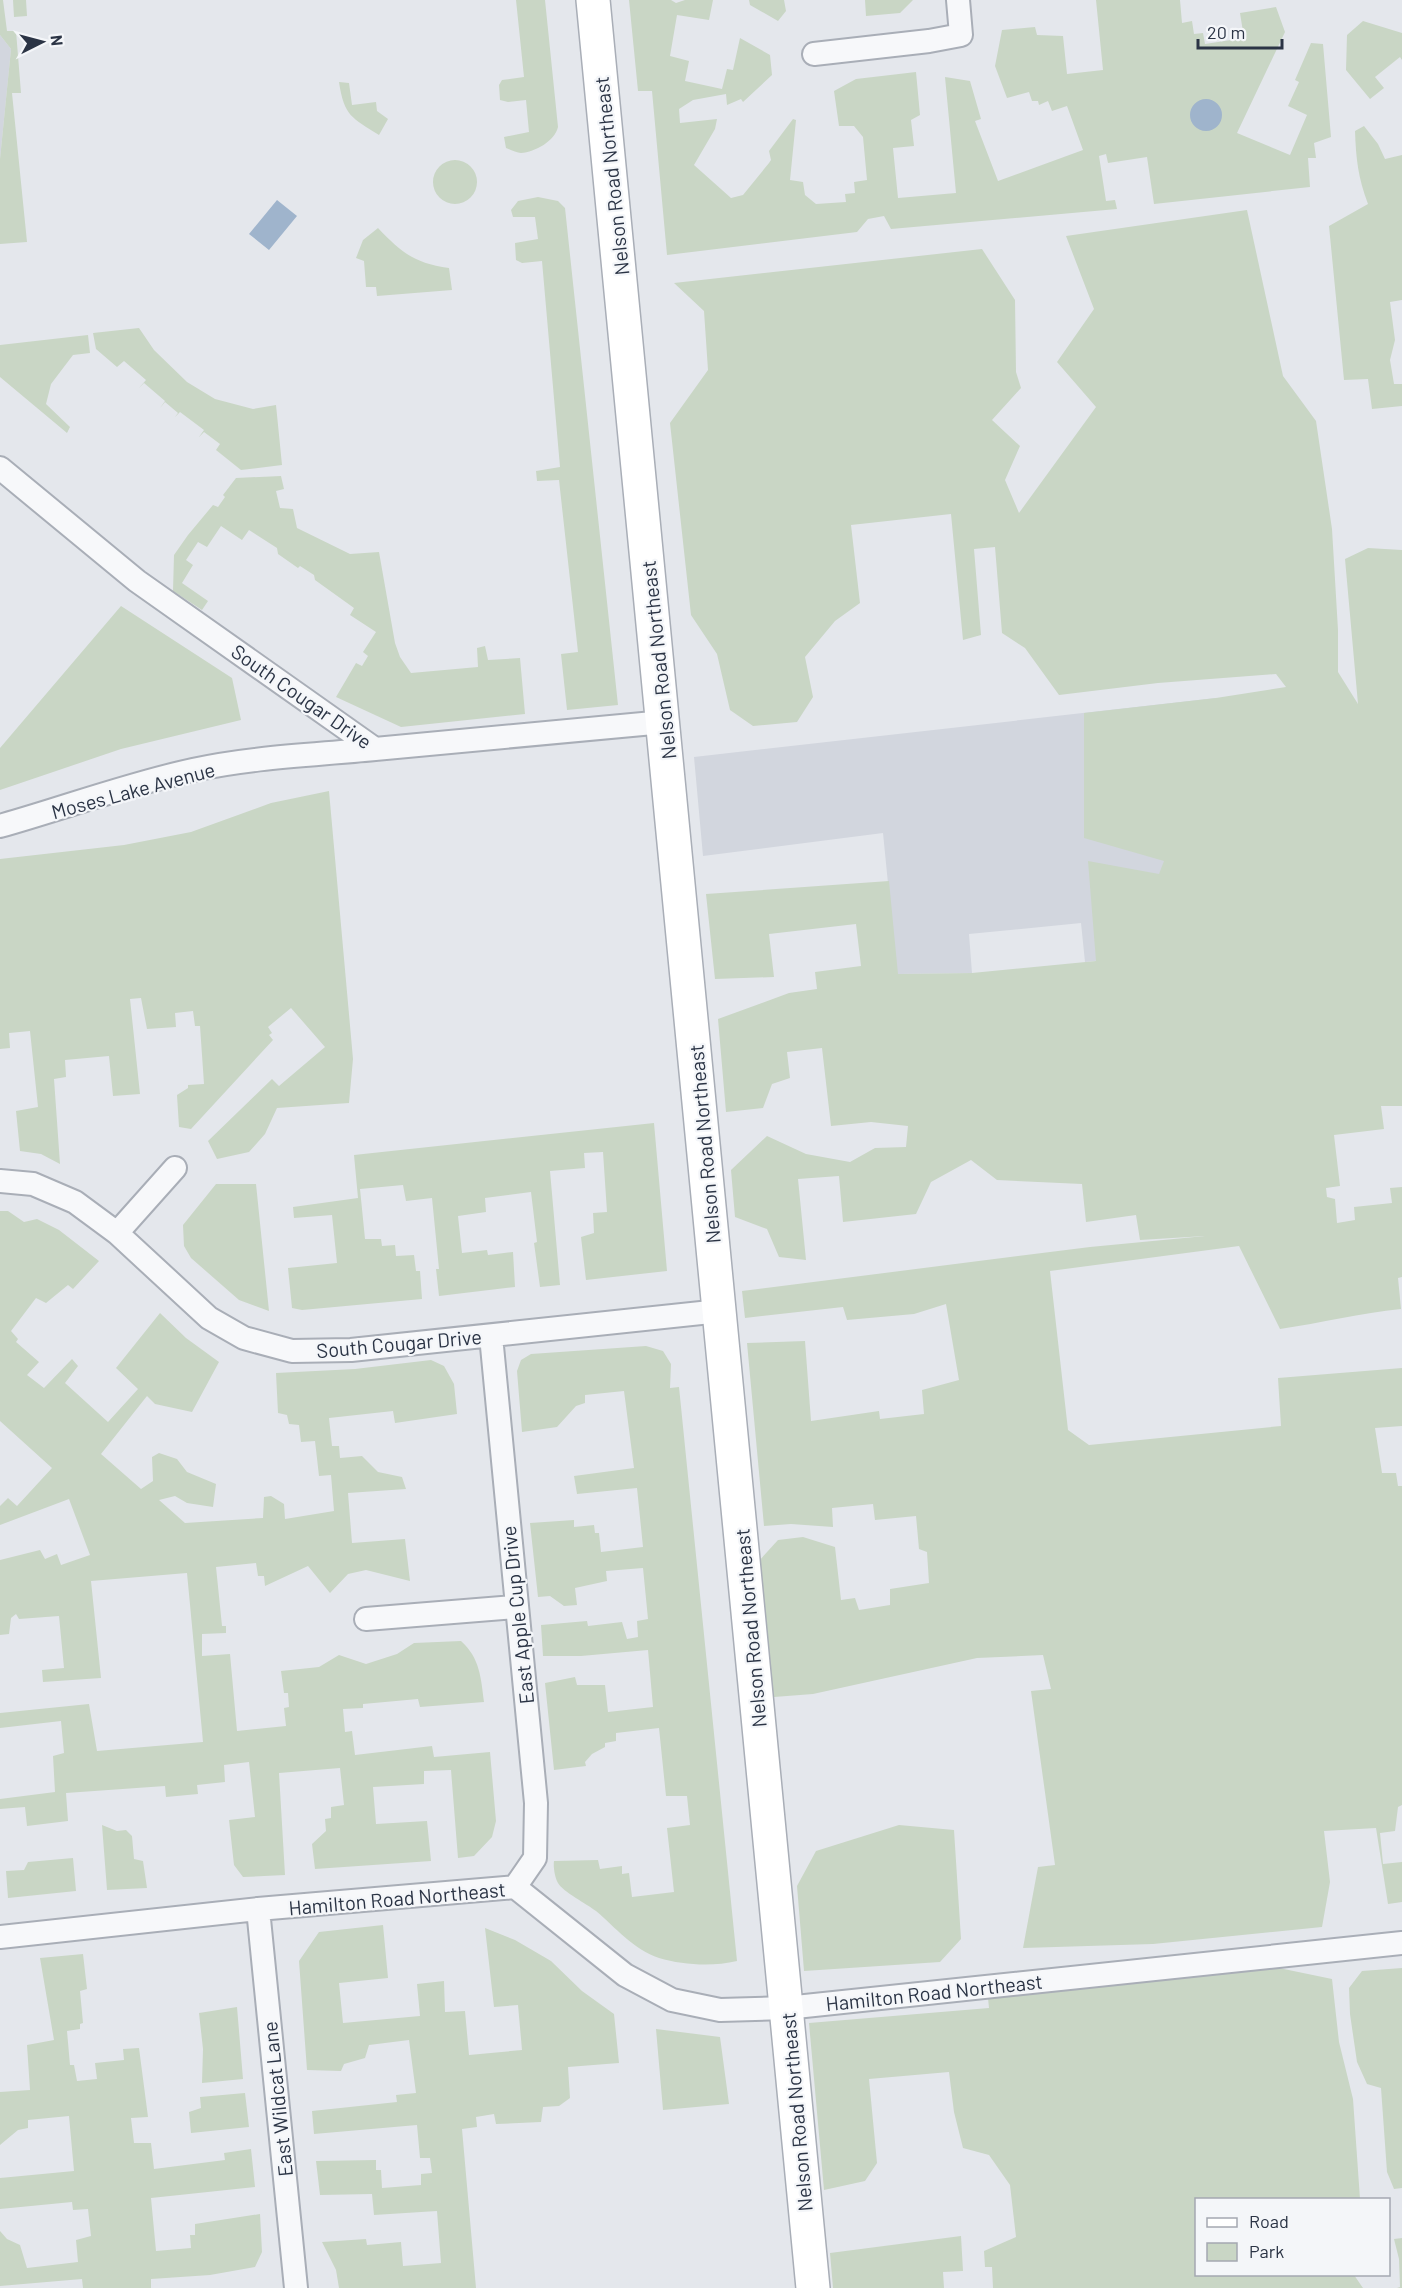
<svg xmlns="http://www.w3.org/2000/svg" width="1402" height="2288" viewBox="0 0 1402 2288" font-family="Barlow,sans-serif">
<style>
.built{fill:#d2d6de}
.green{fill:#c9d6c5}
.water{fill:#9fb4cc}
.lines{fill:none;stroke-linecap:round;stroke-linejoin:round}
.street-casing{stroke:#a9aeb7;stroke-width:26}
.secondary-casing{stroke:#a9aeb7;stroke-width:36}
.street{stroke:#f7f8fa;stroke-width:22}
.secondary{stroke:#fff;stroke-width:33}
.labels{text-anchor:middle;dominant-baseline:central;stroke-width:4.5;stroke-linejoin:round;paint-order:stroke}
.street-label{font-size:20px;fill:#2b3445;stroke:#f4f6f9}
</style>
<rect width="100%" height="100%" fill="#e4e7ec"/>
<path class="built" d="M 0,35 L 11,49 L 0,159 Z
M 1216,698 L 1241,945 L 1085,962 L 1081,923 L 969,934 L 972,973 L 897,974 L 883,833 L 703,856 L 694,757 Z"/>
<path class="green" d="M 0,0 L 3,0 L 7,31 L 16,31 L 21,93 L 12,93 L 27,242 L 0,244 L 0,159 L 11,49 L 0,35 Z
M 13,0 L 26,0 L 27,16 L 14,17 Z
M 516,0 L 545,0 L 558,127 C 555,141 535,152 521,153 C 517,153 511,150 506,148 L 504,137 L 529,132 L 526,100 L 508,102 L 500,100 L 499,85 L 502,80 L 524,77 Z
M 629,0 L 671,0 L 676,3 L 685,0 L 713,0 L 709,20 L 677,15 L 670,56 L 689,61 L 685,81 L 722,89 L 727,69 L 733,70 L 740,38 L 770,55 L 772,75 L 743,102 L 741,99 L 727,105 L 726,94 L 693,100 L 679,109 L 680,123 L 717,119 L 715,129 L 694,165 L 731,198 L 743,195 L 769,163 L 771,160 L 769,151 L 793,119 L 796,120 L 790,180 L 803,182 L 805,195 L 816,204 L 846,202 L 845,194 L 855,193 L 854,182 L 867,180 L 863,137 L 854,126 L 839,126 L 834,91 L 856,79 L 916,72 L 920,115 L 911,120 L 914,146 L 893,148 L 898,198 L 956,193 L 945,77 L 970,81 L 981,119 L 975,121 L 998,181 L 1083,150 L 1067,106 L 1052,111 L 1048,101 L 1039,105 L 1038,101 L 1032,101 L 1029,92 L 1007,98 L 995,66 L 1002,30 L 1035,27 L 1037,35 L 1063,36 L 1067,74 L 1103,70 L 1096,0 L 1180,0 L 1182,23 L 1192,21 L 1194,34 L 1203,33 L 1205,44 L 1244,38 L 1240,13 L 1276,7 L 1285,32 L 1237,133 L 1290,155 L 1307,115 L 1288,106 L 1299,82 L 1295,80 L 1311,43 L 1323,44 L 1331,137 L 1314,143 L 1316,158 L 1308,158 L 1310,187 L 1154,204 L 1147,157 L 1108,163 L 1106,154 L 1099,156 L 1106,201 L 1115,200 L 1117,209 L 891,229 L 884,216 L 868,219 L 857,232 L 667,255 L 652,91 L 638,91 Z
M 749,0 L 784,0 L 786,11 L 778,21 L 750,5 Z
M 865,0 L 913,0 L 900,13 L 866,16 Z
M 1363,21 L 1402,33 L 1402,60 L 1400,57 L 1375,77 L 1384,88 L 1370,99 L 1346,70 L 1347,35 Z
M 339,82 L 349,83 L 352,105 L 376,102 L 377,111 L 388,119 L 379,135 C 352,118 344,116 339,82 Z
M 1364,126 L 1378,144 L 1385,159 L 1402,155 L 1402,300 L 1390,302 L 1395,340 L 1390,360 L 1394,384 L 1402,384 L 1402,406 L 1372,409 L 1368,379 L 1344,380 L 1329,226 L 1368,204 C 1358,177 1356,159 1355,131 Z
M433 182a22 22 0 1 1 44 0a22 22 0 1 1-44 0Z
M 538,197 L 558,201 L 565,208 L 618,705 L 567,710 L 561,654 L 578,652 L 559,480 L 537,481 L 536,471 L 560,467 L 542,261 L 522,263 L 516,260 L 515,243 L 538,239 L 535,217 L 513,217 L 511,210 L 518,201 Z
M 1247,210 L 1283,376 L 1316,421 L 1332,529 L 1338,630 L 1338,672 L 1358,704 L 1345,559 L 1368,548 L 1402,550 L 1402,1106 L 1381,1106 L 1384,1129 L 1334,1135 L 1340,1186 L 1326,1188 L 1327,1197 L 1335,1199 L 1337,1223 L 1355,1220 L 1354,1207 L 1392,1203 L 1390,1188 L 1402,1187 L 1402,1277 L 1398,1278 L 1401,1309 C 1361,1313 1321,1323 1280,1329 L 1239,1246 L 1050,1271 L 1068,1430 L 1089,1445 L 1281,1426 L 1278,1378 L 1402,1368 L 1402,1426 L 1375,1428 L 1382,1473 L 1396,1473 L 1398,1486 L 1402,1486 L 1402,1805 L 1398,1807 L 1395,1831 L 1380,1833 L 1383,1864 L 1402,1862 L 1402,1902 L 1388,1904 L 1376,1828 L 1324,1831 L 1330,1882 L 1322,1927 L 1153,1944 L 1023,1948 L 1038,1867 L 1055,1865 L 1031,1691 L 1051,1689 L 1043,1655 L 977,1658 L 813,1694 L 774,1697 L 765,1640 L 758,1562 L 778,1540 L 803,1537 L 835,1547 L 841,1600 L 855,1598 L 859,1610 L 890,1605 L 890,1589 L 929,1583 L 927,1552 L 919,1549 L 916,1516 L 875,1520 L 873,1504 L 832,1508 L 833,1527 L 791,1524 L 764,1526 L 747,1343 L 805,1341 L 811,1421 L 879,1411 L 880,1419 L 924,1414 L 922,1390 L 959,1380 L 946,1304 L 914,1314 L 847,1320 L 843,1307 L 745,1318 L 742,1291 L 1090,1247 L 1205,1236 L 1140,1240 L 1136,1215 L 1086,1222 L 1082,1184 L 997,1180 L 971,1160 L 931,1182 L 916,1214 L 843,1222 L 839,1176 L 798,1179 L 806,1260 L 779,1257 L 767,1229 L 735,1217 L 731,1170 L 767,1136 L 806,1154 L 850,1162 L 875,1148 L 906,1147 L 908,1126 L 871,1122 L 831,1126 L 822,1048 L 787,1052 L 790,1078 L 772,1084 L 763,1108 L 726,1112 L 718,1019 L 789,993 L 817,989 L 815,972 L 861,966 L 856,924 L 769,934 L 774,977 L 715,979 L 706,894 L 889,881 L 898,974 L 972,973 L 1096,961 L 1088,861 L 1159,874 L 1164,861 L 1084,838 L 1084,713 L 1216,698 L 1286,687 L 1276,674 L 1158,683 L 1059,695 L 1025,648 L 1002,633 L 995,547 L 974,549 L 981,635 L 963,640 L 951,514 L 851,525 L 860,603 L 835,621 L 805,657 L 813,697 L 797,722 L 753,726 L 730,710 L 717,654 L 691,615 L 670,423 L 708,370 L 704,311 L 674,283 L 982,249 L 1015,300 L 1016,372 L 1021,388 L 992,420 L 1020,446 L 1005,480 L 1019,513 L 1096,407 L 1057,362 L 1094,309 L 1066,236 Z
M 378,228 C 402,253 414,263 449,268 L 452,290 L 377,296 L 376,287 L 366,287 L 364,261 L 356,258 L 363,240 Z
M 139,328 L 154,350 L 187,382 L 215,399 L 253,409 L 276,405 L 282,465 L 241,470 L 216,450 L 220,444 L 204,432 L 199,437 L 204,430 L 180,412 L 175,417 L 178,413 L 165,402 L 160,408 L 165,401 L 144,383 L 139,388 L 146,380 L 124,361 L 117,367 L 96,349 L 93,333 Z
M 88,335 L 90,353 L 73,355 L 51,384 L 46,404 L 70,427 L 67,433 L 0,377 L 0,345 Z
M 281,476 L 284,489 L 276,491 L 280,508 L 293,509 L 297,528 L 350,554 L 379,552 L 395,643 L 400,657 L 411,673 L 478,667 L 477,648 L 485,646 L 488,660 L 520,658 L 525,714 L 401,727 L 336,697 L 356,663 L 362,666 L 368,656 L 363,652 L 376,632 L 350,615 L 354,608 L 315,580 L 314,575 L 300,566 L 298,568 L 278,554 L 277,548 L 249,530 L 242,540 L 221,526 L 207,547 L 198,542 L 186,560 L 193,565 L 182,583 L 208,601 L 202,610 L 173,591 L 174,555 L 188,535 L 213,505 L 218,507 L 225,497 L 223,495 L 236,478 Z
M 121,606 L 232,678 L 241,720 L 121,749 L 0,790 L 0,748 Z
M 329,791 L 353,1059 L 349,1103 L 277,1108 L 265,1134 L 249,1152 L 217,1159 L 208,1141 L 272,1079 L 279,1086 L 325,1047 L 291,1008 L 268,1027 L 272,1033 L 269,1035 L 273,1040 L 191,1129 L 179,1127 L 177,1095 L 188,1088 L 188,1085 L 204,1084 L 200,1026 L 195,1026 L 193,1011 L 175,1013 L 176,1027 L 147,1029 L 141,998 L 130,999 L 140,1094 L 113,1096 L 109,1056 L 65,1060 L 66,1077 L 54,1079 L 60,1164 L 41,1154 L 20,1151 L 16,1111 L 38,1107 L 30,1031 L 9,1033 L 10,1048 L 0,1049 L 0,859 L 124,845 L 191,832 L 271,803 Z
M 654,1123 L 667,1271 L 586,1280 L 581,1237 L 594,1233 L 593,1213 L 607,1212 L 603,1152 L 584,1153 L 585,1168 L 550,1171 L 560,1285 L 540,1287 L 534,1243 L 537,1242 L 531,1192 L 485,1198 L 486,1212 L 458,1216 L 462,1253 L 487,1250 L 488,1255 L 513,1252 L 515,1287 L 439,1296 L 436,1269 L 439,1269 L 432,1198 L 406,1201 L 403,1185 L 360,1189 L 365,1239 L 381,1239 L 382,1246 L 395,1245 L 396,1256 L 414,1255 L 416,1271 L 420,1271 L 422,1299 L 302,1310 L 292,1308 L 288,1268 L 337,1263 L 332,1215 L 294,1218 L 293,1207 L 358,1198 L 354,1155 Z
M 216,1184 L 256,1184 L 269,1311 L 239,1300 L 191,1258 L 184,1246 L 183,1225 Z
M 0,1211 L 8,1211 L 24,1222 L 37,1219 L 59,1230 L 99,1261 L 73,1289 L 68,1285 L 46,1303 L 36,1298 L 11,1331 L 18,1339 L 16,1342 L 39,1362 L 27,1375 L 44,1388 L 72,1359 L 78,1366 L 65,1383 L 108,1422 L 138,1389 L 116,1368 L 160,1313 L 186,1338 L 219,1362 L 192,1412 L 155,1404 L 147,1396 L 101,1454 L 141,1489 L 153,1481 L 152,1457 L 159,1453 L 177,1459 L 187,1472 L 216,1484 L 213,1507 L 187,1503 L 175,1496 L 159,1500 L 185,1523 L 263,1518 L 264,1497 L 271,1496 L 284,1504 L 285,1519 L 334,1511 L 331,1475 L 319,1476 L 315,1441 L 301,1442 L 299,1425 L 289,1424 L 287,1415 L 278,1413 L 276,1373 L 355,1369 L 431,1360 L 444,1366 L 454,1384 L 457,1414 L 395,1423 L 393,1411 L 329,1418 L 332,1446 L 339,1446 L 340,1458 L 362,1456 L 378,1472 L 402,1477 L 406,1489 L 348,1493 L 352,1543 L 405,1539 L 410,1581 L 366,1570 L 348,1574 L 330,1593 L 308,1566 L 265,1586 L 264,1576 L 258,1576 L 256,1563 L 216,1567 L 222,1626 L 226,1626 L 226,1633 L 202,1634 L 202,1656 L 230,1654 L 237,1731 L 286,1726 L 284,1708 L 289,1707 L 288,1693 L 284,1693 L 281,1671 L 319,1667 L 339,1655 L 366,1664 L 397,1654 L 414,1643 L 461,1641 C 480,1658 481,1678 484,1702 L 420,1707 L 418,1699 L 363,1704 L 363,1708 L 343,1709 L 345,1732 L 352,1731 L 355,1755 L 432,1746 L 434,1757 L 490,1752 L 496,1821 L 492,1837 L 474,1856 L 458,1858 L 451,1770 L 424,1771 L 424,1784 L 373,1787 L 376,1824 L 427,1821 L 431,1861 L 315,1869 L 312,1844 L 326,1831 L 325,1819 L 331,1818 L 331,1807 L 344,1805 L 340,1768 L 279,1773 L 285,1875 L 243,1877 L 234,1865 L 229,1820 L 255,1817 L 249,1762 L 224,1765 L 225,1782 L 197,1785 L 198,1794 L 166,1797 L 165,1786 L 66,1793 L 68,1821 L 27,1826 L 25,1807 L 0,1809 L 0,1799 L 55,1792 L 53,1756 L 64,1753 L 61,1721 L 0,1728 L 0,1713 L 89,1704 L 97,1751 L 203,1742 L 187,1573 L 91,1581 L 101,1678 L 43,1682 L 42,1670 L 64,1668 L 59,1616 L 19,1619 L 16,1614 L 11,1618 L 9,1634 L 0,1635 L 0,1560 L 40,1550 L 45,1559 L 57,1554 L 61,1565 L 90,1555 L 69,1499 L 0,1525 L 0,1506 L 8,1498 L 17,1506 L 52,1468 L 0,1421 Z
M 646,1346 L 663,1351 L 671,1364 L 670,1388 L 679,1387 L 737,1961 C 712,1967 683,1965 659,1958 C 634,1950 615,1927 596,1911 C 587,1904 563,1892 558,1883 C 555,1878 553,1867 554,1861 L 598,1860 L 600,1869 L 622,1866 L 622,1874 L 629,1873 L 632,1897 L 674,1892 L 667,1828 L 690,1825 L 687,1796 L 666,1796 L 659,1728 L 616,1733 L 616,1741 L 605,1743 L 605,1747 L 592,1754 L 585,1762 L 586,1766 L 554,1770 L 545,1683 L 575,1677 L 577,1685 L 605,1685 L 608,1712 L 653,1707 L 648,1650 L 581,1656 L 543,1656 L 541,1625 L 587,1621 L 588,1626 L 622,1622 L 627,1639 L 638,1637 L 637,1621 L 648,1619 L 643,1568 L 606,1571 L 607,1581 L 575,1588 L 577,1605 L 564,1606 L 550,1596 L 538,1597 L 530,1523 L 574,1520 L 574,1527 L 594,1525 L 595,1533 L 599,1533 L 601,1552 L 643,1547 L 637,1488 L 577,1494 L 574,1476 L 634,1468 L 624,1391 L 585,1395 L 585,1403 L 576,1406 L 557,1427 L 522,1432 L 517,1371 L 521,1360 L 531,1354 Z
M 102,1825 L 117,1831 L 126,1830 L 132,1836 L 134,1859 L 143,1861 L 147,1888 L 107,1890 Z
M 899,1825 L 954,1830 L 961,1939 L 940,1962 L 804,1971 L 797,1886 L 816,1851 Z
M 73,1858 L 76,1891 L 8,1898 L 6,1871 L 24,1870 L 28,1862 Z
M 383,1925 L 388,1978 L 339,1983 L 343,2023 L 420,2016 L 417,1984 L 444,1981 L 445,2012 L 465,2011 L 469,2055 L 522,2050 L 518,2005 L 494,2007 L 485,1928 L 515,1940 L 551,1961 L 582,1991 L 614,2014 L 619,2063 L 568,2067 L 570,2098 L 559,2106 L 543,2107 L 541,2122 L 496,2124 L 494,2114 L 476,2117 L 477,2127 L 462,2129 L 476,2288 L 339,2288 L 336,2270 L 322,2242 L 366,2239 L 367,2245 L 401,2242 L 403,2266 L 441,2263 L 437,2211 L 374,2215 L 372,2194 L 320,2195 L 316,2161 L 376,2160 L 376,2170 L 381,2170 L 382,2188 L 421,2185 L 421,2174 L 432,2173 L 430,2158 L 420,2158 L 417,2125 L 314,2134 L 312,2111 L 397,2102 L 396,2095 L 416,2093 L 409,2040 L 369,2045 L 365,2058 L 344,2064 L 341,2071 L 307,2070 L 299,1961 L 319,1932 Z
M 83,1954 L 87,1989 L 80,1991 L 83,2023 L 80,2024 L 80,2029 L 67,2031 L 70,2065 L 74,2065 L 77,2081 L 97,2079 L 95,2063 L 124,2060 L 123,2049 L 139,2048 L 148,2117 L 131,2118 L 134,2143 L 151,2143 L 154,2169 L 225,2160 L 224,2153 L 251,2149 L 255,2187 L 151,2198 L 156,2251 L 191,2248 L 190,2235 L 195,2235 L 195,2224 L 260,2214 L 262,2252 L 255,2267 L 210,2275 L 151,2279 L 151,2288 L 83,2288 L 82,2279 L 0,2286 L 0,2231 L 7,2239 L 20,2245 L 27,2268 L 78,2262 L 76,2240 L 91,2236 L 88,2209 L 73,2210 L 72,2202 L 0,2209 L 0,2178 L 74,2171 L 69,2116 L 28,2120 L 28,2128 L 18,2130 L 0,2145 L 0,2153 L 0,2092 L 30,2090 L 27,2045 L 54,2040 L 40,1958 Z
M 1279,1968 L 1332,1979 L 1339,2042 L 1353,2099 L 1360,2199 L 1196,2200 L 1196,2274 L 1354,2275 L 1363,2288 L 993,2288 L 992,2267 L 985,2267 L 984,2251 L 1016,2237 L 1010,2185 L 989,2155 L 963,2148 L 954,2112 L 949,2072 L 869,2079 L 877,2163 L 865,2181 L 824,2190 L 809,2023 L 989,2008 L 988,1998 Z
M 1402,1968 L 1402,2188 L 1394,2189 L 1387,2172 L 1381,2088 L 1367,2084 L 1357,2062 L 1350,2014 L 1349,1988 L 1362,1971 Z
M 237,2007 L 243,2079 L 202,2083 L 203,2049 L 199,2013 Z
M 656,2029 L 720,2037 L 729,2104 L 663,2110 Z
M 245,2093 L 249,2127 L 191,2133 L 189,2112 L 201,2108 L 200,2097 Z
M 961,2236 L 963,2271 L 943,2272 L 944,2288 L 833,2288 L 830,2253 Z
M 1402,2238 L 1402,2288 L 1397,2288 L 1400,2287 L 1399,2259 L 1394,2239 Z"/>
<path class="water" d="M1190 115a16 16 0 1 1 32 0a16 16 0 1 1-32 0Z
M 277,200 L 297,216 L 269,250 L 249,234 Z"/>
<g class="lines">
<g class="street-casing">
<path id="street" d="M 814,54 L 929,41 L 961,35 L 958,0
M 0,468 L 137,581 L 375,749 L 664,722
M 0,826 C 64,808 128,784 193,770 C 253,757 315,755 375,749
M 0,1181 L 33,1184 L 75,1202 L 117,1233 L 209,1318 L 244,1338 L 292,1351 L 351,1350 L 720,1311
M 117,1233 L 175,1168
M 491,1336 L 536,1803 L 535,1858 L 515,1887
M 366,1619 L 515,1607
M 258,1909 L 296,2288
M 0,1937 L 258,1909 L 515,1887 L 625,1975 L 672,2000 L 720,2010 L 786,2008 L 1402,1943"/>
</g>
<g class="secondary-casing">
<path id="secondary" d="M 593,0 L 813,2288"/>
</g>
<use href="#street" class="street"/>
<use href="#secondary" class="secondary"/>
</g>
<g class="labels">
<g class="street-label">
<text transform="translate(611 176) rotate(-96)">Nelson Road Northeast</text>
<text transform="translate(658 660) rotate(-96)">Nelson Road Northeast</text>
<text transform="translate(302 696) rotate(35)">South Cougar Drive</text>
<text transform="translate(133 790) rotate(-15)">Moses Lake Avenue</text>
<text transform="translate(704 1144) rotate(-95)">Nelson Road Northeast</text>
<text transform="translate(399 1343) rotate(-5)">South Cougar Drive</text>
<text transform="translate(517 1615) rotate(-96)">East Apple Cup Drive</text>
<text transform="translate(750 1628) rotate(-95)">Nelson Road Northeast</text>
<text transform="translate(397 1898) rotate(-5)">Hamilton Road Northeast</text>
<text transform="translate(934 1992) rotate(-6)">Hamilton Road Northeast</text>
<text transform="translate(277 2099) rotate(-96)">East Wildcat Lane</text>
<text transform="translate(796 2112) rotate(-95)">Nelson Road Northeast</text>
</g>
</g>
<rect x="1195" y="2198" width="195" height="78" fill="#f4f6f9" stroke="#a4a8b1" stroke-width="1.5"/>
<rect x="1207" y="2218" width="30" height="9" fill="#ffffff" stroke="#a4a8b1" stroke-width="1.5"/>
<text x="1249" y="2228" font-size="18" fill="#2b3445">Road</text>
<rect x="1207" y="2243" width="30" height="18" fill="#c9d6c5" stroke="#a4a8b1" stroke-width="1.5"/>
<text x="1249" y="2258" font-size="18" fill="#2b3445">Park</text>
<g transform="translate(42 42) rotate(84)" stroke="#f4f6f9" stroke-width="4.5" paint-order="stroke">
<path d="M0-4.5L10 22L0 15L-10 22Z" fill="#2b3445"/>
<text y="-9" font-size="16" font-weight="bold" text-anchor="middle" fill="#2b3445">N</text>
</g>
<path d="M1198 39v9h84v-9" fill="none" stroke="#2b3445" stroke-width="3"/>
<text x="1207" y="39" font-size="18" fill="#2b3445" stroke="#f4f6f9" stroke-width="4.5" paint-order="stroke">20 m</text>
</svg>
